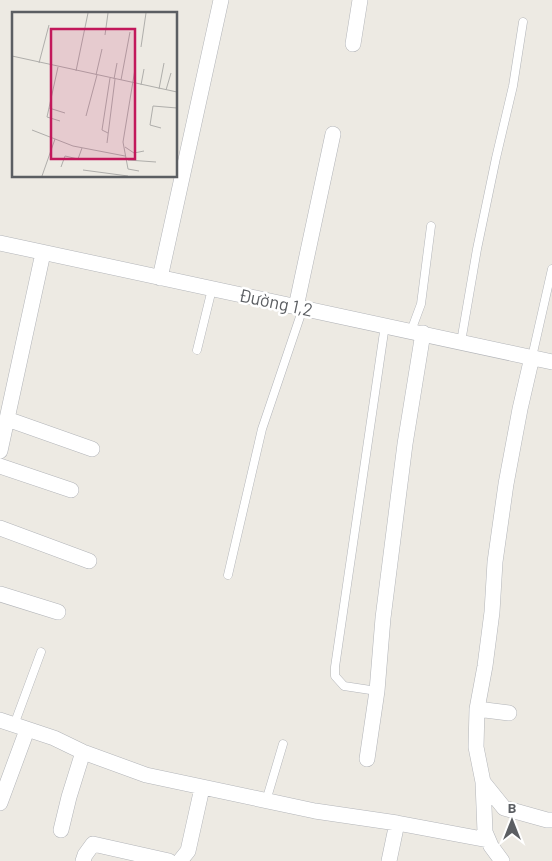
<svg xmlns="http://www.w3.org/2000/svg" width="552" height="861" viewBox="0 0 552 861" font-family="Barlow,sans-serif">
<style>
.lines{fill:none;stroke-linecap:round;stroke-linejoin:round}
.service-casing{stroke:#b3b5b9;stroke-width:9}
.minor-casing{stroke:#b3b5b9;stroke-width:16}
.service{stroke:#fff;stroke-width:8}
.minor{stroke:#fff;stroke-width:15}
.labels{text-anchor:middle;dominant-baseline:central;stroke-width:5;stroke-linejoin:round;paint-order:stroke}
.street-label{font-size:18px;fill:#5b5e62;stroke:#fff}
.inset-road{fill:none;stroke:#afaeab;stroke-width:1}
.view{fill:#c2185b;fill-opacity:0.15;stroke:#c2185b;stroke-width:2.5}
.inset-edge{fill:none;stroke:#5b5e62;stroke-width:2.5}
</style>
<rect width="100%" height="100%" fill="#edeae3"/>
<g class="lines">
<g class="service-casing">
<path id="service" d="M 411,331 L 421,304 L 431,226
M 461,342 L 477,249 L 496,158 L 513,86 L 523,22
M 197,350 L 212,289
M 532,357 L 552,269
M 228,575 L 262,429 L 303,308
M 377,691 L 344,686 L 335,676 L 335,667 L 385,325
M 14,725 L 41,652
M 266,801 L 283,744"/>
</g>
<g class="minor-casing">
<path id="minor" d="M 353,44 L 360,0
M 0,243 L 552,362
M 160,278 L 221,0
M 296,307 L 333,134
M 7,419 L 92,449
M 0,451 L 43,253
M 0,466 L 71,490
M 0,528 L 89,561
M 0,594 L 58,612
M 477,709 L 509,713
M 0,720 L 54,738 L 83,752 L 146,775 L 315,811 L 397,823 L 488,840
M 367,759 L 377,691 L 383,618 L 405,444 L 423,333
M 483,782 L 504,808 L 547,820 L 552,820
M 0,803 L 27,730
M 61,830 L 69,797 L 83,752
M 83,861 L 85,855 L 93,844 L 169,861
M 180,861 L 188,851 L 202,788
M 389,861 L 397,823
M 502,861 L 491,846 L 485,832 L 483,782 L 476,747 L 477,709 L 485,666 L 492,612 L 495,562 L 506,484 L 520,409 L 532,357"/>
</g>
<use href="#service" class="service"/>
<use href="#minor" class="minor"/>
</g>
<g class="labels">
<g class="street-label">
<text transform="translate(276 302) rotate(12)">Đường 1,2</text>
</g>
</g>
<g transform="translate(12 12)">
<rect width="165" height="165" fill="#edeae3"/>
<path class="inset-road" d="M 93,23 L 96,1M 129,35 L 134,1M 0,44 L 165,80M 27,51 L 37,13M 46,55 L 35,105 L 48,109M 123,57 L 111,130 L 116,157 L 127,159M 64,59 L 76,1M 84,63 L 90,37M 102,67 L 105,51M 109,68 L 118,20M 129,73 L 132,57M 147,77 L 152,51M 154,78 L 159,61M 37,96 L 53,101M 74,104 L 85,63M 149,116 L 138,113 L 141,94 L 165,96M 20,118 L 61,134 L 113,144M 96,121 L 90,118 L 98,66M 95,131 L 103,67M 113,135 L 122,141 L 132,139M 116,148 L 144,150M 49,155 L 53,144 L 66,147 L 70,136M 71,158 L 116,164M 30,164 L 43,127"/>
<path class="view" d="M 39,17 L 123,17 L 123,147 L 39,147 Z"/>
<rect width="165" height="165" class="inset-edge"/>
</g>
<g transform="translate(512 821)" stroke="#ffffff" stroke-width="4" paint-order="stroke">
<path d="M0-4L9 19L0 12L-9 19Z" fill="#5b5e62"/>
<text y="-8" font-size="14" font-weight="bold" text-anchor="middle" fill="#5b5e62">B</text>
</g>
</svg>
